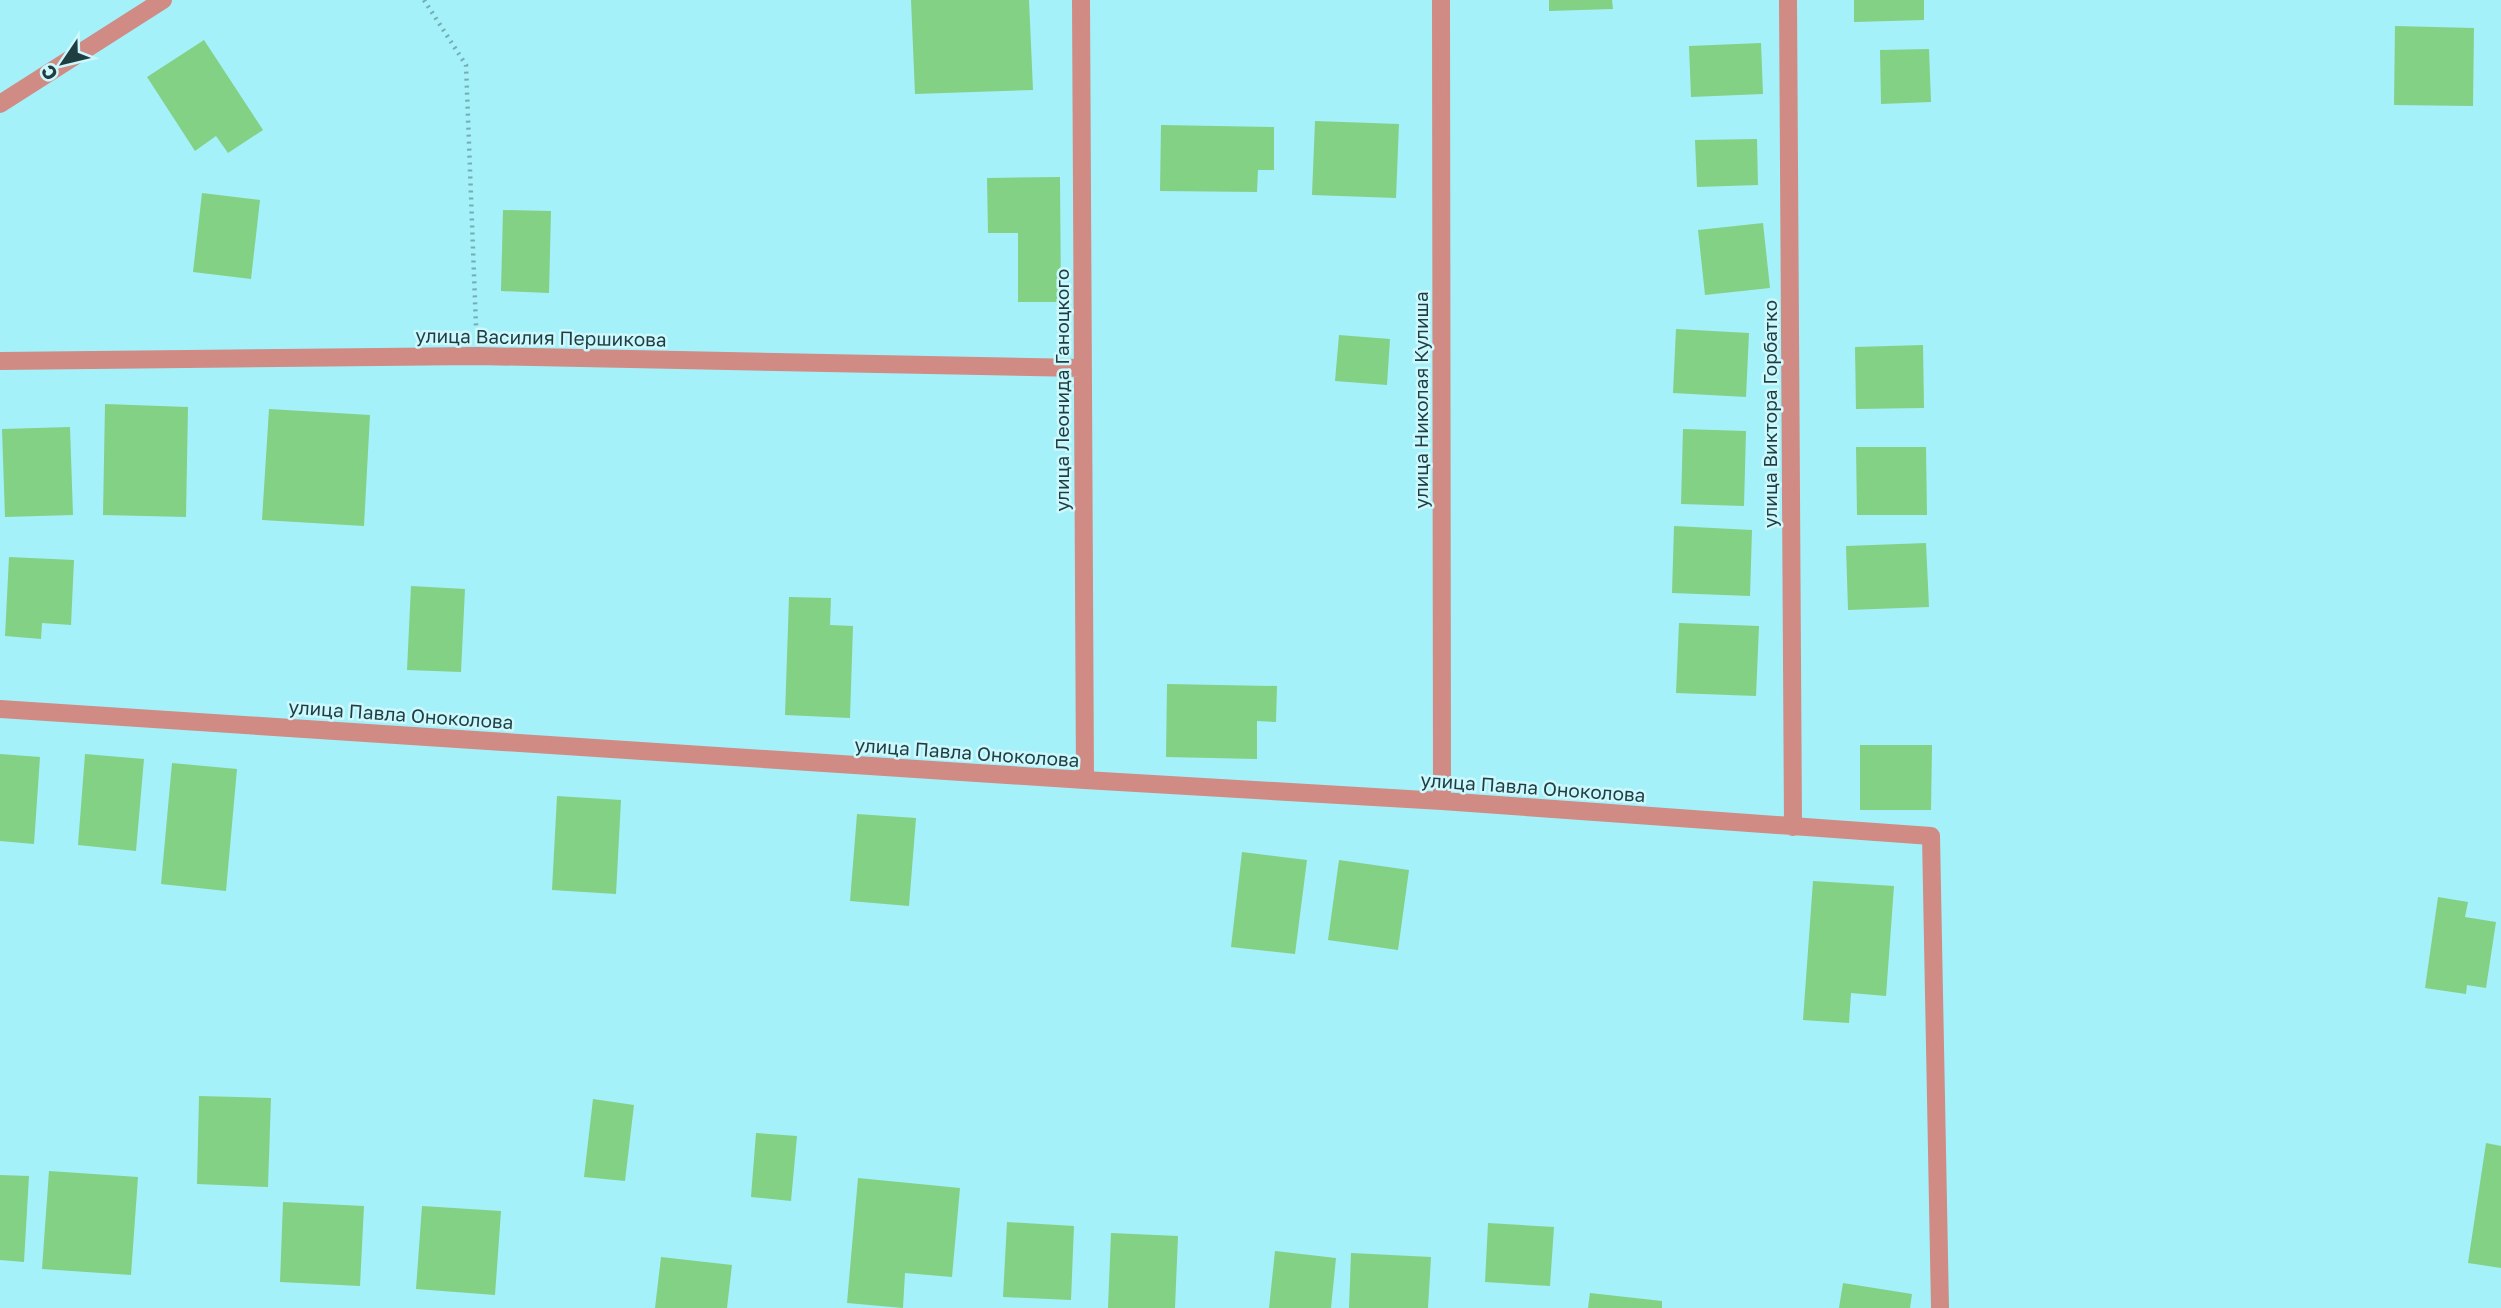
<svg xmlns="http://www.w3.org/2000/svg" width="2501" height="1308" viewBox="0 0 2501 1308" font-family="'Golos Text',sans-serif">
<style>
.building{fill:#83d185}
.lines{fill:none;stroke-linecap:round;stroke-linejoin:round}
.path{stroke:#73aeb4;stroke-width:4.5;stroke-dasharray:2 5;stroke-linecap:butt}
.minor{stroke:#d08b85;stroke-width:18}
.labels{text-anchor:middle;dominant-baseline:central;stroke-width:5;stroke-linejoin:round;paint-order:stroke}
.street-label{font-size:19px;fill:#1e3e41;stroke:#cdf8fd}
</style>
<rect width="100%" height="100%" fill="#a5f1f9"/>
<path class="building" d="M 911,0 L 1029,0 L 1033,90 L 915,94 Z
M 1549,0 L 1612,0 L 1613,9 L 1549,11 Z
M 1854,0 L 1924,0 L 1924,20 L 1854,22 Z
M 2395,26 L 2474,28 L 2473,106 L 2394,105 Z
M 204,40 L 263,130 L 228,153 L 216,136 L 195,151 L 147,77 Z
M 1761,43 L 1763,94 L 1691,97 L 1689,46 Z
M 1929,49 L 1931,102 L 1881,104 L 1880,50 Z
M 1315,121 L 1399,124 L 1396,198 L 1312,195 Z
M 1161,125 L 1274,127 L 1274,170 L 1258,170 L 1257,192 L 1160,191 Z
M 1757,139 L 1758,185 L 1697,187 L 1695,140 Z
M 1060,177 L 1061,302 L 1018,302 L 1018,233 L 988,233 L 987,178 Z
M 202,193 L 260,200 L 251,279 L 193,272 Z
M 503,210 L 551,211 L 549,293 L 501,291 Z
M 1763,223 L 1770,288 L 1705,295 L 1698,230 Z
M 1676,329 L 1749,333 L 1746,397 L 1673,393 Z
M 1339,335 L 1390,339 L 1387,385 L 1335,381 Z
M 1923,345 L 1924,408 L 1856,409 L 1855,347 Z
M 105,404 L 188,407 L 186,517 L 103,515 Z
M 269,409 L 370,415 L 364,526 L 262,520 Z
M 70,427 L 73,515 L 5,517 L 2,429 Z
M 1683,429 L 1746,431 L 1744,506 L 1681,504 Z
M 1856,447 L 1926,447 L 1927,515 L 1857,515 Z
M 1674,526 L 1752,530 L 1750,596 L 1672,593 Z
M 1926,543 L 1929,607 L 1848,610 L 1846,546 Z
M 9,557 L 74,560 L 71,625 L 42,623 L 41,639 L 5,636 Z
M 411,586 L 465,589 L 461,672 L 407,670 Z
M 789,597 L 831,598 L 830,625 L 853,626 L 850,718 L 785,715 Z
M 1679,623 L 1759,626 L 1756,696 L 1676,693 Z
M 1167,684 L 1277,686 L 1276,722 L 1257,721 L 1257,759 L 1166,757 Z
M 1860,745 L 1932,745 L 1931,810 L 1860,810 Z
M 0,754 L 40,757 L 34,844 L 0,841 Z
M 85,754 L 144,759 L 136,851 L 78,845 Z
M 172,763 L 237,769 L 226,891 L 161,884 Z
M 557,796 L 621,800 L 616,894 L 552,890 Z
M 857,814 L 916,818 L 909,906 L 850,901 Z
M 1242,852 L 1307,860 L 1295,954 L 1231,947 Z
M 1339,860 L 1409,870 L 1398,950 L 1328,940 Z
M 1813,881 L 1894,886 L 1886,996 L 1851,993 L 1849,1023 L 1803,1020 Z
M 2438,897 L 2468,902 L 2465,917 L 2496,922 L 2486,988 L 2467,985 L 2466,994 L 2425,988 Z
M 199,1096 L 271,1098 L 268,1187 L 197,1184 Z
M 593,1099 L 634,1105 L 625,1181 L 584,1177 Z
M 756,1133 L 797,1136 L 791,1201 L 751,1197 Z
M 2486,1143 L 2501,1146 L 2501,1268 L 2468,1263 Z
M 49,1171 L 138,1177 L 131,1275 L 42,1269 Z
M 0,1175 L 29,1176 L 24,1262 L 0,1260 Z
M 858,1178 L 960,1188 L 952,1277 L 905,1273 L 903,1308 L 847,1303 Z
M 283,1202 L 364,1206 L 360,1286 L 280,1282 Z
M 422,1206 L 501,1211 L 495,1295 L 416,1289 Z
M 1007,1222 L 1074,1226 L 1071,1300 L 1003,1297 Z
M 1488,1223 L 1554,1227 L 1550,1286 L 1485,1282 Z
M 1111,1233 L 1178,1236 L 1175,1308 L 1108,1308 Z
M 1275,1251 L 1336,1258 L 1331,1308 L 1269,1308 Z
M 1351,1253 L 1431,1257 L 1428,1308 L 1349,1308 Z
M 661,1257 L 732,1265 L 727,1308 L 655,1308 Z
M 1843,1283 L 1912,1294 L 1910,1308 L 1839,1308 Z
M 1590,1293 L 1662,1301 L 1662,1308 L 1588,1308 Z"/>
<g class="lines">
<path class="path" d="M 424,0 L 466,65 L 476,327"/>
<path class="minor" d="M 1081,0 L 1085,780
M 1441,0 L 1442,801
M 1788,0 L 1793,827
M 0,104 L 163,0
M 0,361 L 477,356 L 1082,368
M 0,709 L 1085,780 L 1442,801 L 1931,836 L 1940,1308"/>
</g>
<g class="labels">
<g class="street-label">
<text transform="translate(541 337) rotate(1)">улица Василия Першикова</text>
<text transform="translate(1061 390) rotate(-90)">улица Леонида Ганоцкого</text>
<text transform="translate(1420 400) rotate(-90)">улица Николая Кулиша</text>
<text transform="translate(1769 414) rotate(-90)">улица Виктора Горбатко</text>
<text transform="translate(401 714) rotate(4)">улица Павла Оноколова</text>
<text transform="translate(967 752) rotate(4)">улица Павла Оноколова</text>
<text transform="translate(1533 787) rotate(4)">улица Павла Оноколова</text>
</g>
</g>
<g transform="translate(63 63) rotate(235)" stroke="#cdf8fd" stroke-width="5" paint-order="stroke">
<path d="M0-5L12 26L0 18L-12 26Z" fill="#1e3e41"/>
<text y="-10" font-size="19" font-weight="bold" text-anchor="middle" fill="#1e3e41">С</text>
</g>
</svg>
